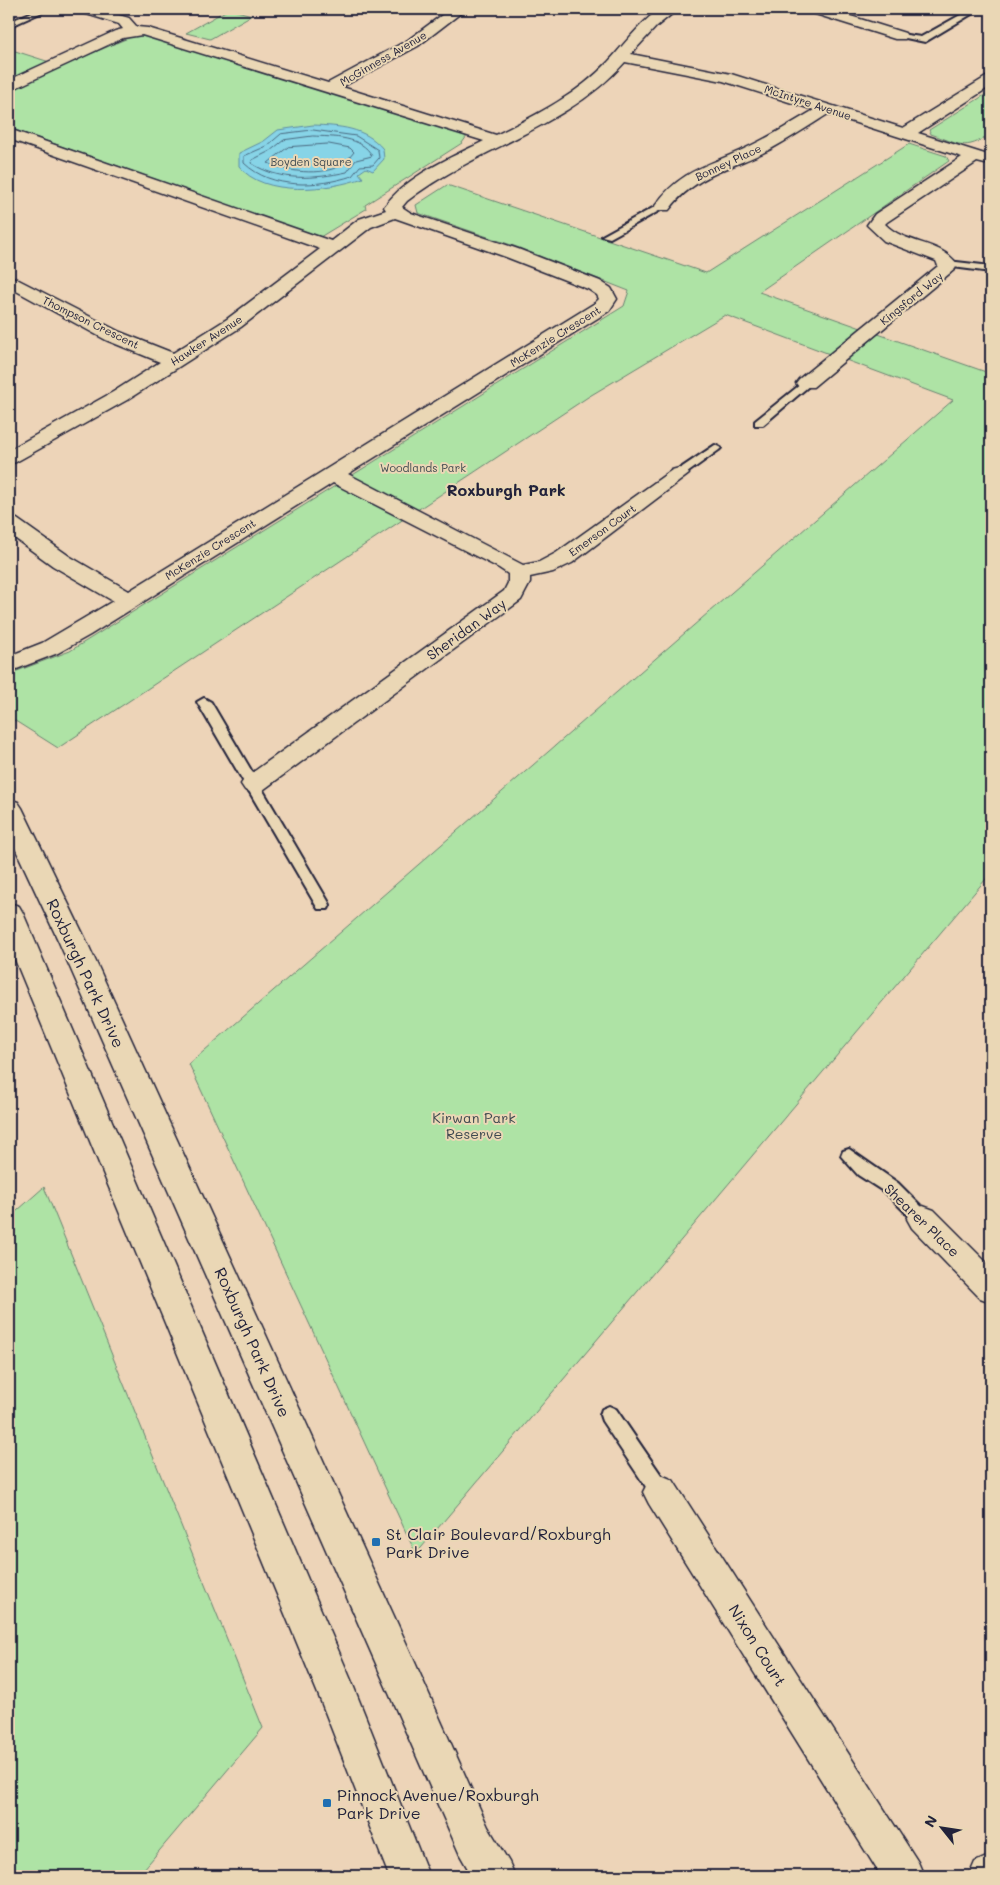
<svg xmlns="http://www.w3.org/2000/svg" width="1000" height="1885" viewBox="0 0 1000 1885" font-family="Mali,sans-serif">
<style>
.green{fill:#aee3a5;stroke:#688270}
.water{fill:#87d4e7;stroke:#5f8da2}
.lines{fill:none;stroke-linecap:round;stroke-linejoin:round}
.shore{stroke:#4a6980;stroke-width:1}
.service-casing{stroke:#22223b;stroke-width:4}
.minor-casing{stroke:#22223b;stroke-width:3}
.tertiary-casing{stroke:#22223b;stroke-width:3}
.service{fill:#ead7b5;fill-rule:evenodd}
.minor{fill:#ead7b5;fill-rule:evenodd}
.tertiary{fill:#ead7b5;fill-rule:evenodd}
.poi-dot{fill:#1f6fb2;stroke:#ead7b5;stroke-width:2}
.labels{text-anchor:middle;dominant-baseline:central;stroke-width:4;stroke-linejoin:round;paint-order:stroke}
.far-street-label{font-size:11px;fill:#22223b;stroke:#ead7b5}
.far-park-label{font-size:11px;fill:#3e4950;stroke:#ead7b5}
.street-label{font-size:14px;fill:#22223b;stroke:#ead7b5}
.park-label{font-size:14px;fill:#3e4950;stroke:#ead7b5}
.far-district-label{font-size:16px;font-weight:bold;fill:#22223b;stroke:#ead7b5}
.near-street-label{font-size:16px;fill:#22223b;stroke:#ead7b5}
.near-poi-label{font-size:16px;fill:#22223b;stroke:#ead7b5;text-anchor:start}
</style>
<rect width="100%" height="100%" fill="#edd4b8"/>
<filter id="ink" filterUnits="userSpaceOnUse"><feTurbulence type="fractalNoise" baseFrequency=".02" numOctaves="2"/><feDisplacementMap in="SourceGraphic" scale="10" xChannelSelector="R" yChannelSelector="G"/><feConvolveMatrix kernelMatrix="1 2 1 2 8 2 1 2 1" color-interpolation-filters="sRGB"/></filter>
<g filter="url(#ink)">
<path class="green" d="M 229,9 L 252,15 L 210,39 L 186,33 Z
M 135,35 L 145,36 L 467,136 L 462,143 L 365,205 L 366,209 L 320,237 L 9,128 L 9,91 L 28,82 L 9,76 L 9,49 L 62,66 Z
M 991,91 L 991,134 C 964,152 960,144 931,134 L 929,130 Z
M 909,144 L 946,156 L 949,161 L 759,292 L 986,372 L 991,367 L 991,873 L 416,1554 L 189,1064 L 953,400 L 725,315 L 588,397 L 58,748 L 9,717 L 9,674 L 70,651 L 624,306 L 629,291 L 514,246 L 418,213 L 416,205 L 447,185 L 706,273 Z
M 44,1187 L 263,1728 L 138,1876 L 9,1876 L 9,1218 Z"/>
<path class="water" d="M 313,125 C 339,126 365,127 383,149 L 384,159 L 373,171 L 366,168 L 359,173 L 363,178 C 330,190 263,198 239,166 L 239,153 L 264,141 L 278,130 Z"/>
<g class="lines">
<path class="shore" d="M 313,130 L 356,136 L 378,150 L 379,158 L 373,165 L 360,166 L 352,176 C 318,187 272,190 244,163 L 244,156 L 267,146 L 281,134 Z
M 313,136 C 333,137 362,136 372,156 L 356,160 L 347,172 C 314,179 280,182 251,163 L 252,160 L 270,151 L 284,140 Z
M 329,144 L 350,148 L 354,152 C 350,157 345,163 340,166 C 320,176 287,172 268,163 L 288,147 Z"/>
<g class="service-casing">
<path id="service" d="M 39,9 L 49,9 L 9,27 L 9,22 Z
M 971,9 L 980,9 L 925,42 L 896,36 L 900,34 L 921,37 Z
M 660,204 L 668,206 L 610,238 L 602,236 Z
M 948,261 L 991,266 L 991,272 L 945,266 L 943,264 Z
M 806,380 L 810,381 L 810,385 L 763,425 L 755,425 L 755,421 Z
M 715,445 L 721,448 L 719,450 L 683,476 L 675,476 L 675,472 Z
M 204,698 L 211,702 L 328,901 L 330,905 L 328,909 L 318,909 L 197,702 Z
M 849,1149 L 898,1183 L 929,1214 L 932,1219 L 929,1224 L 923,1226 L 917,1224 L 886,1193 L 858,1175 L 841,1156 L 843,1151 Z
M 609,1406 L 616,1409 L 668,1485 L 671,1492 L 668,1499 L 661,1501 L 654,1499 L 602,1421 L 600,1415 L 602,1409 Z"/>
</g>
<g class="minor-casing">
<path id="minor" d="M 78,9 L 99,9 L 129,18 L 137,27 L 148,28 L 328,83 L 408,40 L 450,9 L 466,9 L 418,46 L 342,87 L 496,135 C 536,115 577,95 608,62 C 620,50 648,12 663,9 C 667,8 673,9 678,9 L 657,26 L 631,54 L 731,74 L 903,128 L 986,77 L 991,76 L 991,86 L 918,133 L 991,156 L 991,162 L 985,164 L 977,162 L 887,222 L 885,224 C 905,245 940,240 957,264 L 955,269 L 813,387 L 799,387 L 796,383 L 799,379 L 938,266 L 936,261 L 884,241 L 867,225 L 875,214 L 962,157 L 828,114 C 809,126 789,139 769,150 C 733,168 694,175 669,210 L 657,210 L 655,206 C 680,169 712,165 750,146 C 772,136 793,122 814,110 L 723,81 L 625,62 C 567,128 475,148 407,201 L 402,207 L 411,213 L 518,249 L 600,281 L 611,288 L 617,299 L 609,311 L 348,474 L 523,565 L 539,562 L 556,553 L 672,470 L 679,468 L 686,470 L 689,474 L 572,563 L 553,572 L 530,577 L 530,583 L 521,600 L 263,790 L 254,793 L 245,790 L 241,784 L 245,778 L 504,591 L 508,583 L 508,574 L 499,568 L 333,483 L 90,635 L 58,653 L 9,672 L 9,656 L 42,643 L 113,601 L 53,566 L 9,534 L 9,518 L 17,519 L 69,556 L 129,591 L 595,303 L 599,299 L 597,295 L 588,289 L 506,257 L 395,218 L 371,227 L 241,327 L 127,400 L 16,462 L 9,464 L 9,450 L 113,392 L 160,362 L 106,340 L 9,287 L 9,275 L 120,332 L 173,353 L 227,319 L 320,249 L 9,139 L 9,129 L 331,241 L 359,219 L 386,210 L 384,207 C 406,176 450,158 484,141 L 142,35 L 123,38 L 9,91 L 9,80 L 115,31 L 123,29 L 119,24 L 80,12 Z
M 807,9 L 828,9 L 905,33 L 907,36 L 905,39 L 895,39 L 809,12 Z
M 923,1206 L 934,1210 L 991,1267 L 991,1302 L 980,1298 L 912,1228 L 907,1219 L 912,1210 Z
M 661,1475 L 673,1480 L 918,1862 L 924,1876 L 881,1876 L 649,1504 L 643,1492 L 649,1480 Z
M 991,1855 L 991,1876 L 969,1876 L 975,1862 Z"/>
</g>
<g class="tertiary-casing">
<path id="tertiary" d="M 9,799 L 18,802 L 22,808 L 86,940 L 409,1649 L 488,1827 L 509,1862 L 515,1876 L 472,1876 L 460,1855 L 58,940 L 9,835 Z
M 9,903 L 19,906 L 23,913 L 351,1680 L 429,1876 L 389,1876 L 318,1694 L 9,945 Z"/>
</g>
<use href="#service" class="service"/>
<use href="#minor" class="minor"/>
<use href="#tertiary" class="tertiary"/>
</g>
</g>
<g class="poi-dot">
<rect x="371" y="1537" width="10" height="10" rx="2.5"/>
<rect x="322" y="1798" width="10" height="10" rx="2.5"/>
</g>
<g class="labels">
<g class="far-street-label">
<text transform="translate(383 58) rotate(-30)">McGinness Avenue</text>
<text transform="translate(808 102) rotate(18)">McIntyre Avenue</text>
<text transform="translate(728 162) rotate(-25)">Bonney Place</text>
<text transform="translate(911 298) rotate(-39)">Kingsford Way</text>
<text transform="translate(91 322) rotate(26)">Thompson Crescent</text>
<text transform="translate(555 336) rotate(-32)">McKenzie Crescent</text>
<text transform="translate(206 340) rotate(-33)">Hawker Avenue</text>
<text transform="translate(602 530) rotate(-36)">Emerson Court</text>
<text transform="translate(210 549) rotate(-32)">McKenzie Crescent</text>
</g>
<g class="far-park-label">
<text x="311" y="161">Boyden Square</text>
<text x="423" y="467">Woodlands Park</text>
</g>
<g class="street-label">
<text transform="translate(466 629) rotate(-36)">Sheridan Way</text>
<text transform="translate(922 1220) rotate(44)">Shearer Place</text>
</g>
<g class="park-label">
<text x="474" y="1117">Kirwan Park<tspan x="474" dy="16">Reserve</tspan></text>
</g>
<g class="far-district-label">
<text x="506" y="489">Roxburgh Park</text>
</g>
<g class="near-street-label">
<text transform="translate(86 973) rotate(65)">Roxburgh Park Drive</text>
<text transform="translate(253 1342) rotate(66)">Roxburgh Park Drive</text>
<text transform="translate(758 1645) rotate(58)">Nixon Court</text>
</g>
<g class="near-poi-label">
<text x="386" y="1533">St Clair Boulevard/Roxburgh<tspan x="386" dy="18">Park Drive</tspan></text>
<text x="337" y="1794">Pinnock Avenue/Roxburgh<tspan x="337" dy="18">Park Drive</tspan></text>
</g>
</g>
<rect width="1000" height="1885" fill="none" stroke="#ead7b5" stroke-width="30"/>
<rect x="15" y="15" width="970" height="1855" fill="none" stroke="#22223b" stroke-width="2" filter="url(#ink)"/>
<g transform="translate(942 1828) rotate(300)" stroke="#ead7b5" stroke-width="4" paint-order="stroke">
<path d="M0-4L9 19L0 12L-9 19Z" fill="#22223b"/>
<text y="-8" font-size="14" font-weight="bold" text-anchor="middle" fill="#22223b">N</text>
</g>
</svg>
